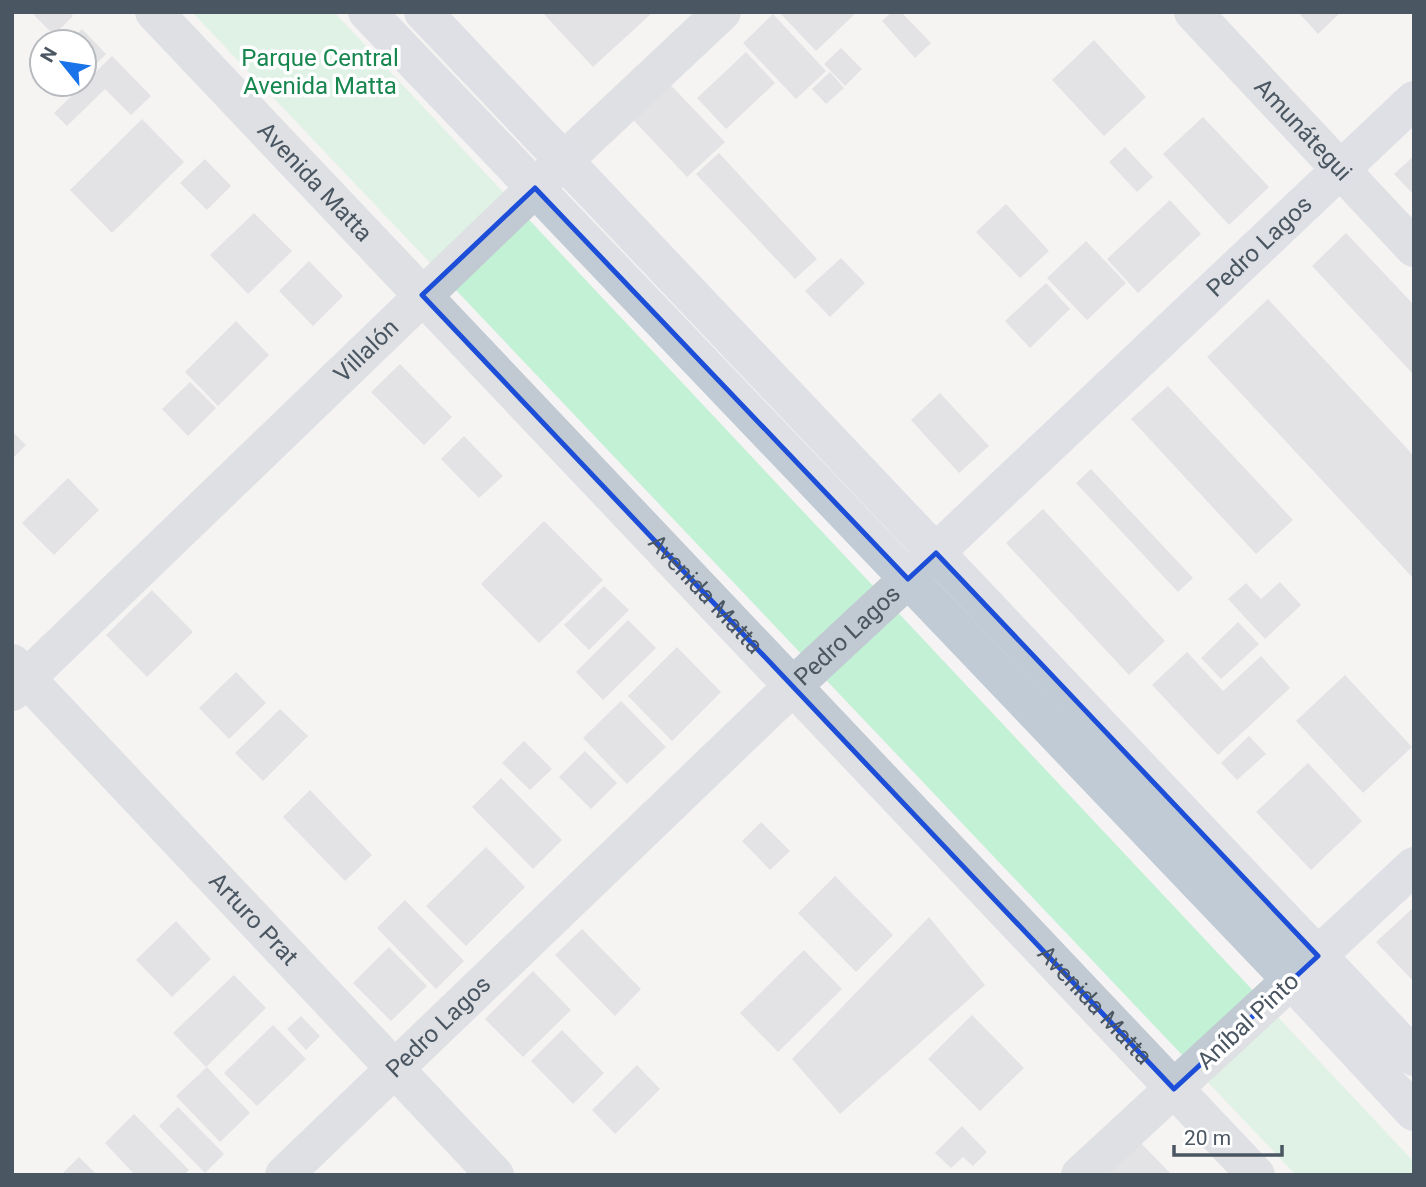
<svg xmlns="http://www.w3.org/2000/svg" width="1426" height="1187" viewBox="0 0 1426 1187" font-family="Roboto,sans-serif">
<style>
.green{fill:#c3f1d5}
.building{fill:#cdcfd5}
.lines{fill:none;stroke-linecap:round;stroke-linejoin:round}
.minor{stroke:#c1cad2;stroke-width:38}
.tertiary{stroke:#c1cad2;stroke-width:38}
.secondary{stroke:#c1cbd6;stroke-width:38}
.marked{fill:none;stroke:#1d4ed8;stroke-width:5;stroke-linejoin:round}
.labels{text-anchor:middle;dominant-baseline:central;stroke-width:7;stroke-linejoin:round;paint-order:stroke}
.park-label{font-size:24px;fill:#17864f;stroke:#fff}
.street-label{font-size:24px;fill:#4a5661;stroke:#fff}
</style>
<rect width="100%" height="100%" fill="#f5f3f3"/>
<path class="green" d="M 192,12 L 334,12 L 1414,1162 L 1414,1175 L 1296,1175 Z"/>
<path class="building" d="M 31,12 L 70,12 L 73,16 L 54,35 Z
M 542,12 L 653,12 L 593,67 Z
M 779,12 L 857,12 L 816,51 Z
M 892,12 L 901,12 L 931,43 L 915,58 L 882,21 Z
M 1298,12 L 1341,12 L 1318,34 Z
M 773,14 L 826,71 L 796,99 L 743,43 Z
M 82,29 L 106,54 L 84,76 L 84,42 L 69,42 Z
M 1094,40 L 1146,97 L 1104,136 L 1052,80 Z
M 841,48 L 862,69 L 845,86 L 824,64 Z
M 746,52 L 775,83 L 726,129 L 697,98 Z
M 112,56 L 151,96 L 131,115 L 105,89 L 67,126 L 54,113 Z
M 830,72 L 844,88 L 826,104 L 812,89 Z
M 662,76 L 725,142 L 687,177 L 625,111 Z
M 58,84 L 76,84 L 67,93 Z
M 1203,117 L 1269,187 L 1229,225 L 1163,154 Z
M 142,119 L 184,162 L 112,233 L 70,190 Z
M 1125,147 L 1153,177 L 1137,192 L 1109,162 Z
M 719,153 L 817,259 L 795,279 L 696,174 Z
M 1414,156 L 1414,195 L 1394,174 Z
M 205,159 L 231,186 L 207,210 L 180,183 Z
M 1170,200 L 1201,234 L 1138,293 L 1107,259 Z
M 1006,204 L 1049,251 L 1020,278 L 976,232 Z
M 254,213 L 292,251 L 248,294 L 210,255 Z
M 1346,233 L 1414,305 L 1414,375 L 1312,266 Z
M 1086,241 L 1126,283 L 1087,320 L 1047,278 Z
M 841,258 L 865,283 L 830,317 L 805,291 Z
M 309,261 L 343,296 L 313,326 L 279,291 Z
M 1046,283 L 1070,309 L 1030,348 L 1005,321 Z
M 1268,299 L 1414,456 L 1414,579 L 1207,357 Z
M 236,321 L 269,355 L 218,406 L 185,372 Z
M 400,364 L 452,417 L 424,445 L 371,392 Z
M 190,382 L 216,408 L 188,436 L 162,409 Z
M 1168,386 L 1293,520 L 1256,554 L 1131,419 Z
M 940,393 L 989,446 L 959,473 L 911,420 Z
M 12,431 L 26,445 L 12,459 Z
M 464,436 L 503,476 L 479,498 L 441,459 Z
M 1091,469 L 1193,578 L 1178,592 L 1076,483 Z
M 68,478 L 99,510 L 54,555 L 22,523 Z
M 1043,509 L 1165,641 L 1129,675 L 1006,543 Z
M 544,521 L 603,580 L 539,643 L 481,584 Z
M 1280,582 L 1301,605 L 1265,639 L 1228,599 L 1246,583 L 1261,599 Z
M 604,586 L 629,610 L 589,650 L 564,625 Z
M 152,590 L 193,632 L 147,677 L 106,635 Z
M 628,620 L 656,648 L 603,700 L 576,672 Z
M 1238,622 L 1259,644 L 1221,679 L 1201,658 Z
M 677,647 L 721,692 L 672,741 L 628,696 Z
M 1187,652 L 1223,691 L 1261,656 L 1290,688 L 1218,755 L 1152,685 Z
M 236,672 L 266,703 L 229,739 L 199,708 Z
M 1345,675 L 1412,747 L 1363,793 L 1296,721 Z
M 621,701 L 666,747 L 627,784 L 583,738 Z
M 280,709 L 308,736 L 263,781 L 235,753 Z
M 1249,736 L 1266,754 L 1237,780 L 1221,763 Z
M 524,741 L 552,769 L 530,790 L 502,763 Z
M 585,751 L 617,783 L 591,809 L 559,777 Z
M 1308,763 L 1362,821 L 1311,870 L 1256,812 Z
M 501,778 L 562,840 L 533,869 L 472,807 Z
M 310,790 L 372,855 L 345,881 L 283,817 Z
M 761,822 L 790,851 L 770,870 L 742,841 Z
M 486,847 L 525,887 L 466,946 L 426,906 Z
M 835,876 L 893,935 L 856,972 L 798,913 Z
M 405,900 L 464,961 L 436,989 L 377,928 Z
M 1414,907 L 1414,982 L 1376,942 Z
M 929,917 L 985,985 L 840,1114 L 792,1059 Z
M 176,921 L 211,959 L 172,997 L 136,960 Z
M 582,929 L 641,989 L 615,1016 L 555,955 Z
M 389,947 L 427,986 L 391,1021 L 353,983 Z
M 804,950 L 842,989 L 778,1052 L 740,1013 Z
M 533,971 L 571,1010 L 523,1057 L 485,1019 Z
M 234,975 L 266,1008 L 206,1067 L 173,1033 Z
M 972,1015 L 1024,1068 L 980,1111 L 928,1059 Z
M 301,1016 L 320,1036 L 306,1050 L 287,1029 Z
M 273,1025 L 306,1059 L 257,1106 L 224,1073 Z
M 562,1030 L 604,1073 L 573,1104 L 531,1061 Z
M 637,1065 L 660,1089 L 615,1134 L 592,1110 Z
M 207,1067 L 250,1113 L 220,1142 L 176,1096 Z
M 178,1107 L 224,1154 L 205,1173 L 159,1126 Z
M 134,1114 L 189,1170 L 184,1175 L 135,1175 L 105,1143 Z
M 962,1126 L 987,1152 L 973,1166 L 963,1157 L 951,1168 L 935,1153 Z
M 1135,1137 L 1172,1175 L 1112,1175 L 1104,1167 Z
M 79,1157 L 97,1175 L 61,1175 Z"/>
<g class="lines">
<g class="minor">
<path id="s1" d="M 154,12 L 1256,1175"/>
<path id="s2" d="M 1193,12 L 1414,248"/>
<path id="s3" d="M 12,663 L 495,1175"/>
<path id="s4" d="M 12,692 L 535,188"/>
<path id="s5" d="M 284,1175 L 793,686 L 908,579"/>
<path d="M 1080,1175 L 1291,980"/>
</g>
<path class="tertiary" d="M 540,183 L 722,12"/>
<g class="secondary">
<path d="M 367,12 L 1291,980 L 1414,1112"/>
<path d="M 423,12 L 1414,1057"/>
<path id="s6" d="M 917,570 L 1414,100"/>
<path d="M 1300,972 L 1414,866"/>
</g>
</g>
<path d="M0 0H1426V1187H0ZM 535,188 L 908,579 L 936,553 L 1318,956 L 1174,1089 L 422,295 Z" fill="#f5f3f3" fill-opacity=".55" fill-rule="evenodd"/>
<path class="marked" d="M 535,188 L 908,579 L 936,553 L 1318,956 L 1174,1089 L 422,295 Z"/>
<g class="labels">
<g class="park-label">
<text x="320" y="58">Parque Central<tspan x="320" dy="28">Avenida Matta</tspan></text>
</g>
<g class="street-label">
<text stroke="none"><textPath href="#s2" startOffset="161">Amunátegui</textPath></text>
<text stroke="none"><textPath href="#s1" startOffset="234">Avenida Matta</textPath></text>
<text stroke="none"><textPath href="#s6" startOffset="471">Pedro Lagos</textPath></text>
<text stroke="none"><textPath href="#s4" startOffset="492">Villalón</textPath></text>
<text stroke="none"><textPath href="#s1" startOffset="802">Avenida Matta</textPath></text>
<text stroke="none"><textPath href="#s5" startOffset="780">Pedro Lagos</textPath></text>
<text stroke="none"><textPath href="#s3" startOffset="352">Arturo Prat</textPath></text>
<text stroke="none"><textPath href="#s1" startOffset="1368">Avenida Matta</textPath></text>
<text transform="translate(1248 1021) rotate(-43)">Aníbal Pinto</text>
<text stroke="none"><textPath href="#s5" startOffset="214">Pedro Lagos</textPath></text>
</g>
</g>
<rect width="1426" height="1187" fill="none" stroke="#4a5661" stroke-width="28"/>
<g transform="translate(63 63) rotate(300)"><circle r="33" fill="#ffffff" stroke="#b7bbc0" stroke-width="2"/>
<path d="M0-5L12 26L0 18L-12 26Z" fill="#1a73e8"/>
<text y="-10" font-size="19" font-weight="bold" text-anchor="middle" fill="#4a5661">N</text>
</g>
<path d="M1174 1145v10h108v-10" fill="none" stroke="#4a5661" stroke-width="3.5"/>
<text x="1184" y="1145" font-size="21" fill="#4a5661" stroke="#ffffff" stroke-width="5" paint-order="stroke">20 m</text>
</svg>
